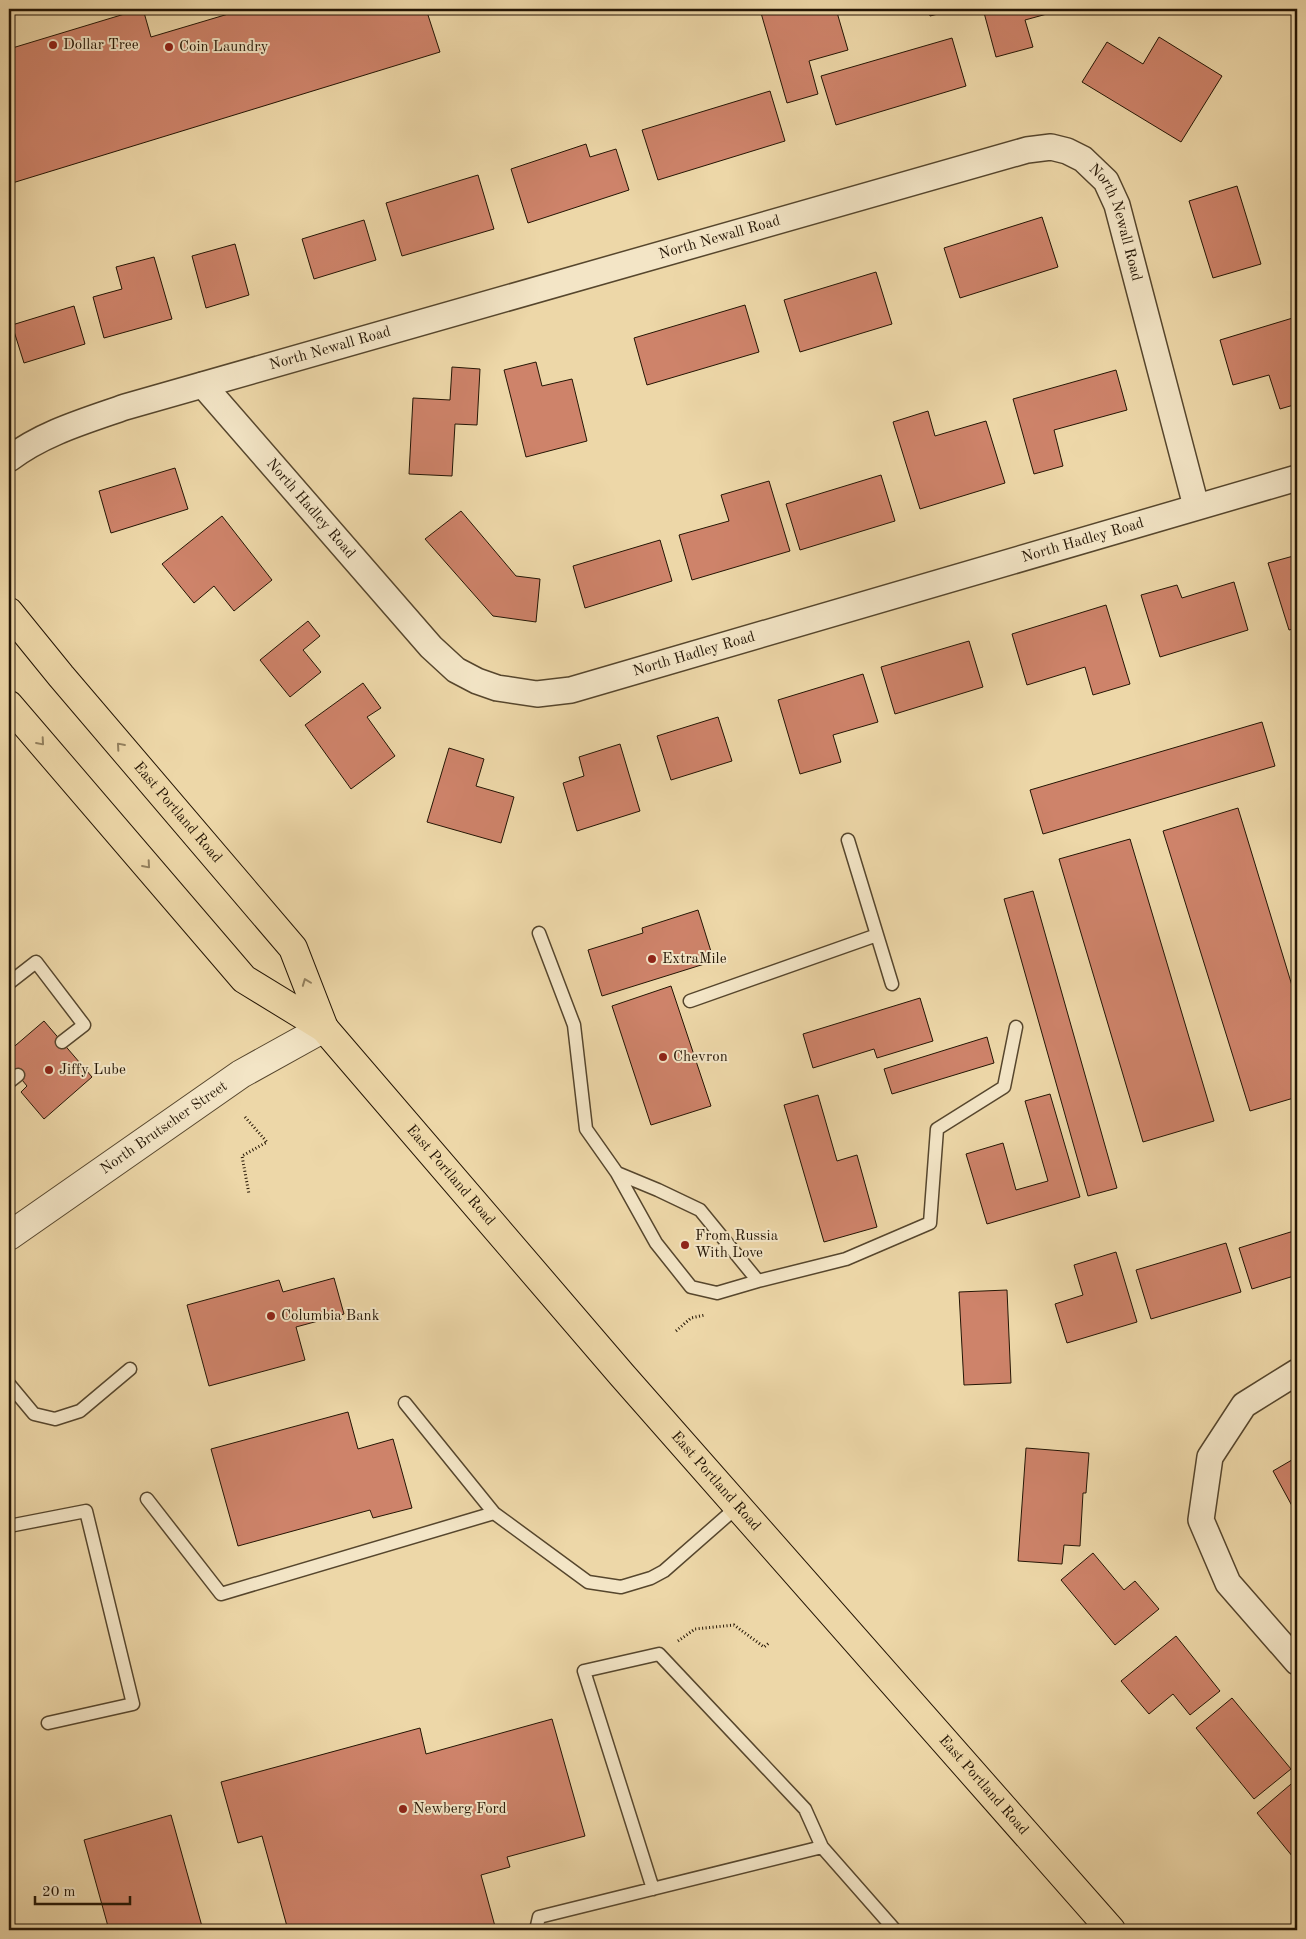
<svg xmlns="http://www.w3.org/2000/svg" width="1306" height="1939" viewBox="0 0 1306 1939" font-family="'Old Standard TT',serif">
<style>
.building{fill:#ce836a;stroke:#241504}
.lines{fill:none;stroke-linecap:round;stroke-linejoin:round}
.service-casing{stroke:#56462d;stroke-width:15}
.minor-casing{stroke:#56462d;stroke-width:28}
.tertiary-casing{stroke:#56462d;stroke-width:30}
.trunk-casing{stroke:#241504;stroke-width:30}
.path{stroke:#241504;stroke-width:3;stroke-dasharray:1 2.5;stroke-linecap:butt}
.service{stroke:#f3e5c6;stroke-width:12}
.minor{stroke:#f3e5c6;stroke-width:25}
.tertiary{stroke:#f3e5c6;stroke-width:28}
.trunk{stroke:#edd7a8;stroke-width:28}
.oneway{stroke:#93805e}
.poi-dot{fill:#8f2418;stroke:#f3e5c6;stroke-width:2}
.labels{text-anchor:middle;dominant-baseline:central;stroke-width:4;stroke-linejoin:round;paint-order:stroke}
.poi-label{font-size:15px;fill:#241504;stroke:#f3e5c6;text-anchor:start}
.street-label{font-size:15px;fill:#241504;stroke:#f3e5c6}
</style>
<rect width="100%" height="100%" fill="#edd7a8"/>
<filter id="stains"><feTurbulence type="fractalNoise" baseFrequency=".004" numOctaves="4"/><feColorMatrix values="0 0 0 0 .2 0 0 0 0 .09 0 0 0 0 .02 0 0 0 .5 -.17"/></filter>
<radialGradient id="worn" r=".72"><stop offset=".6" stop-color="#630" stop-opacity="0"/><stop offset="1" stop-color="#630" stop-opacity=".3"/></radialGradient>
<path class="building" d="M 141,9 L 143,9 L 151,37 L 245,9 L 426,9 L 440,52 L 9,184 L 9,49 Z
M 778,9 L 836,9 L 848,50 L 809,61 L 818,94 L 787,103 L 761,13 Z
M 928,9 L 949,9 L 950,11 L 930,16 Z
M 983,9 L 1065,9 L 1025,20 L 1033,47 L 996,57 Z
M 1159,37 L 1222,76 L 1181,142 L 1082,82 L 1107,42 L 1143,64 Z
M 952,38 L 966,86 L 836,125 L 821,76 Z
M 770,91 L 785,141 L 658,180 L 642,130 Z
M 586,144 L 590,157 L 616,149 L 629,190 L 528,223 L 511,169 Z
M 478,175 L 494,229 L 402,256 L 386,203 Z
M 1237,186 L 1261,264 L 1213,278 L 1189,201 Z
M 1042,217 L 1058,267 L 960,298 L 944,248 Z
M 364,220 L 376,260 L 314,279 L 302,239 Z
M 235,244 L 249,295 L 206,308 L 192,256 Z
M 154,257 L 172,319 L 104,338 L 93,297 L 122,289 L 116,267 Z
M 876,272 L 892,324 L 800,352 L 784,300 Z
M 745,305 L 759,352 L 647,385 L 634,338 Z
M 74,306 L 85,344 L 24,363 L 12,325 Z
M 1296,317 L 1297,404 L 1280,409 L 1269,375 L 1233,385 L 1220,340 Z
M 536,362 L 542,386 L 572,379 L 587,441 L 526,457 L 504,370 Z
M 452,367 L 480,369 L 477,425 L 455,424 L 452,476 L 409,474 L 413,398 L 450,400 Z
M 1116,370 L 1127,410 L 1054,430 L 1063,466 L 1034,474 L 1013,399 Z
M 928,411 L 935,436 L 986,421 L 1005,483 L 920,509 L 893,422 Z
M 175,468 L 188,509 L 111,533 L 99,491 Z
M 881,475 L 895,521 L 800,550 L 786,504 Z
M 769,481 L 790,551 L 692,580 L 679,535 L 729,521 L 721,495 Z
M 461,511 L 516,576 L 540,579 L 536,622 L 493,616 L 425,539 Z
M 222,516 L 272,580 L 234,611 L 214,586 L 194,603 L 162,564 Z
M 660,540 L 672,581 L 585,608 L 573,566 Z
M 1297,555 L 1297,628 L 1289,630 L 1268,563 Z
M 1234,582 L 1248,630 L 1160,657 L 1141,595 L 1177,585 L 1182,598 Z
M 1106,605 L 1130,684 L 1093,695 L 1085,667 L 1027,685 L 1012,634 Z
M 308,621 L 320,636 L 303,650 L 321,672 L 290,697 L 260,660 Z
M 969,641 L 983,687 L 895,714 L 881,667 Z
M 863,674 L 878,722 L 833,735 L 841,762 L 800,774 L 778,700 Z
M 363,683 L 381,708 L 367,717 L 395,756 L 351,789 L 305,725 Z
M 718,717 L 732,761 L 671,780 L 657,736 Z
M 1262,722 L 1275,766 L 1043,834 L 1030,790 Z
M 620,744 L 640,811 L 577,831 L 563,783 L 584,776 L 579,757 Z
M 449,748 L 484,759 L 476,786 L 514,797 L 501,843 L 427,822 Z
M 1238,808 L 1297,1002 L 1297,1097 L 1250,1111 L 1163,831 Z
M 1130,839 L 1214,1121 L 1143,1142 L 1059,859 Z
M 1033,891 L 1117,1188 L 1088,1196 L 1004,899 Z
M 698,910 L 714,961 L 602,996 L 588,950 L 643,933 L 642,928 Z
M 671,986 L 711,1106 L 651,1125 L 612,1006 Z
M 920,998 L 933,1041 L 877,1058 L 874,1049 L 813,1068 L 803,1034 Z
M 44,1021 L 92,1077 L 44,1119 L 21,1092 L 27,1086 L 9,1064 L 9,1051 Z
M 987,1037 L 994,1063 L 892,1094 L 884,1069 Z
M 1050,1094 L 1080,1197 L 987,1224 L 966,1154 L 1003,1143 L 1016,1190 L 1048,1181 L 1025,1101 Z
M 818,1095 L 837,1161 L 857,1155 L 877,1227 L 824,1242 L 784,1105 Z
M 1297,1230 L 1297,1275 L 1252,1289 L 1239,1248 Z
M 1226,1243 L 1241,1292 L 1151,1319 L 1136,1270 Z
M 1116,1252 L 1137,1322 L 1067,1343 L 1055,1304 L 1083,1295 L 1074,1265 Z
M 334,1278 L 344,1314 L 296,1327 L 305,1360 L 209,1386 L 187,1305 L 279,1280 L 283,1292 Z
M 1007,1290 L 1011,1383 L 964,1385 L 959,1292 Z
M 348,1412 L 358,1449 L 393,1439 L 412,1508 L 373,1518 L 370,1510 L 238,1546 L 211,1449 Z
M 1026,1448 L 1089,1453 L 1086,1493 L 1083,1493 L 1080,1546 L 1064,1545 L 1062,1564 L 1018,1561 Z
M 1297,1457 L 1297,1515 L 1273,1471 Z
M 1093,1553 L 1124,1590 L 1135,1581 L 1159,1609 L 1115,1645 L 1061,1580 Z
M 1176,1636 L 1220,1691 L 1190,1715 L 1173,1694 L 1149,1714 L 1121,1681 Z
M 1232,1698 L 1291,1769 L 1254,1799 L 1196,1728 Z
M 552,1719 L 585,1836 L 507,1857 L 510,1867 L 481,1875 L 496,1930 L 288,1930 L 262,1836 L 238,1843 L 221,1782 L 420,1728 L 426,1754 Z
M 1297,1779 L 1297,1862 L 1257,1813 Z
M 171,1815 L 203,1930 L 109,1930 L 84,1840 Z"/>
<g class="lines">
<g class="service-casing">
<path id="service" d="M 848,840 L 892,984
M 539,933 L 574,1025 L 586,1129 L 617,1173 L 658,1190 L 700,1210 L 758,1281 L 846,1259 L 930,1223 L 937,1129 L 1004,1087 L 1016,1027
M 9,983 L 36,962 L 84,1025 L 62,1042
M 690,1001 L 877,935
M 9,1082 L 18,1075
M 617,1173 L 656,1243 L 691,1287 L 717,1293 L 758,1281
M 9,1384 L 34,1414 L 55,1419 L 80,1411 L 130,1369
M 405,1403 L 494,1513
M 147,1499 L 221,1594 L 494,1513 L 588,1582 L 621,1587 L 651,1578 L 664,1571 L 737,1507
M 9,1526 L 86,1511 L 133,1704 L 48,1723
M 653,1889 L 584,1671 L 659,1654 L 805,1809 L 822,1847
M 536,1930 L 539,1917 L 822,1847 L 895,1930"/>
</g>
<g class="minor-casing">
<g id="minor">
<path id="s1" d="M 203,385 L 431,647 L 456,670 L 477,681 L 497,688 L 537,694 L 571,690 L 1297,478"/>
<path id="s2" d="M 9,459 C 43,433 85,421 125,407 L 1027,150 L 1051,147 L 1067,151 L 1083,159 L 1106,181 L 1117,205 L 1196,506"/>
<path d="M 1297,1372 L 1244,1405 L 1210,1457 L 1201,1520 L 1228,1583 L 1297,1662"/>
</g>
</g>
<g class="tertiary-casing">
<g id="tertiary">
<path id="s3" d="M 9,1236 L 241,1074 L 324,1028"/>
</g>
</g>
<g class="trunk-casing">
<g id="trunk">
<path id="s4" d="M 9,612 L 61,676 L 293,948 L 324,1028"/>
<path id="s5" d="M 9,705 L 244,979 L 324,1028 L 622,1375 L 1111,1930"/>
</g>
</g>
<path class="path" d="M 245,1117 L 267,1142 L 242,1156 L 249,1194
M 676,1331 L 691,1318 L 705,1315
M 678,1641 L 695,1629 L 734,1625 L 764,1647 L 769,1643"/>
<use href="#service" class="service"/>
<use href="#minor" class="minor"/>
<use href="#tertiary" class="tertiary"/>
<use href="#trunk" class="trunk"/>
</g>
<defs><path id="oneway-chevron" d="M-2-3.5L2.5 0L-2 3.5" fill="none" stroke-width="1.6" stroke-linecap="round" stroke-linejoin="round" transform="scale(1.25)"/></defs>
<g class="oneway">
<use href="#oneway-chevron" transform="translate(41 742) rotate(49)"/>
<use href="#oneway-chevron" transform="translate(120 746) rotate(-131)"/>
<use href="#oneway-chevron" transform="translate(147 865) rotate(49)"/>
<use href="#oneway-chevron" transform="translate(306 982) rotate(-111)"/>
</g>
<g class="poi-dot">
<circle cx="53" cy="45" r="5"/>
<circle cx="169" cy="47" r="5"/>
<circle cx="652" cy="959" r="5"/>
<circle cx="663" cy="1057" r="5"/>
<circle cx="49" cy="1070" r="5"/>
<circle cx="685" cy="1245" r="5"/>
<circle cx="271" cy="1316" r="5"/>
<circle cx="403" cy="1809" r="5"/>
</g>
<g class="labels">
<g class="poi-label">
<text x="63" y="45">Dollar Tree</text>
<text x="179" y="47">Coin Laundry</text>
<text x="662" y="959">ExtraMile</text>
<text x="673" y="1057">Chevron</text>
<text x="59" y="1070">Jiffy Lube</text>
<text x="695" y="1236">From Russia<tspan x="695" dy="17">With Love</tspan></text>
<text x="281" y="1316">Columbia Bank</text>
<text x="413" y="1809">Newberg Ford</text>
</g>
<g class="street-label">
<text stroke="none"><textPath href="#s2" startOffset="1198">North Newall Road</textPath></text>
<text stroke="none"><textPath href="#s2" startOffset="746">North Newall Road</textPath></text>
<text stroke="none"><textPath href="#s2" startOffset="341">North Newall Road</textPath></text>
<text stroke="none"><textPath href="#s1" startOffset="164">North Hadley Road</textPath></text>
<text stroke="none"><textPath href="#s1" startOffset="1034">North Hadley Road</textPath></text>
<text stroke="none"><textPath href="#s1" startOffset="629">North Hadley Road</textPath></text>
<text stroke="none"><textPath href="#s4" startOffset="262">East Portland Road</textPath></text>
<text stroke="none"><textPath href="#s3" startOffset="189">North Brutscher Street</textPath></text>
<text stroke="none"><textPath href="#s5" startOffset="649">East Portland Road</textPath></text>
<text stroke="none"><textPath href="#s5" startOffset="1054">East Portland Road</textPath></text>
<text stroke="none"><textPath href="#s5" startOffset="1459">East Portland Road</textPath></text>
</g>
</g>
<rect width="1306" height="1939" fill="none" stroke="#edd7a8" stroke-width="30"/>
<rect x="10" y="10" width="1286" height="1919" fill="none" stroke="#241504" stroke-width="2.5"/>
<rect x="15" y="15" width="1276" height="1909" fill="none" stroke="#241504"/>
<path d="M35 1896v8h95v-8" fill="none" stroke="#241504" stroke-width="2.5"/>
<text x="42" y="1896" font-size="15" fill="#241504" stroke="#f3e5c6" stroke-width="4" paint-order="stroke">20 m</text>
<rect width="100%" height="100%" filter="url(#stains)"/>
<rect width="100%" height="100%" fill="url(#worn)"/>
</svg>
